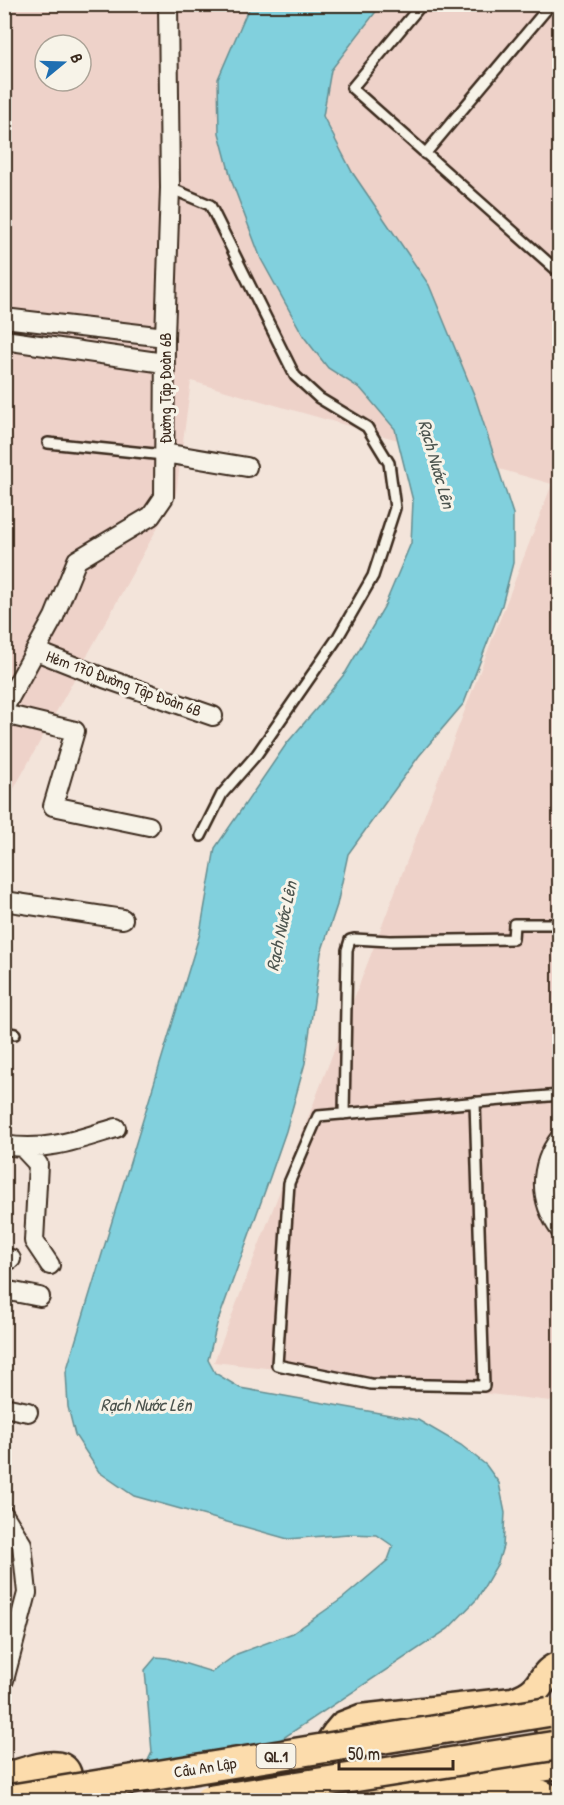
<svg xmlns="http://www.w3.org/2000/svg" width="564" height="1805" viewBox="0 0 564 1805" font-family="'Patrick Hand',sans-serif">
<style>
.built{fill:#eed2c9;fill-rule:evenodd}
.water{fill:#81d0dd;stroke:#658e91;stroke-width:1.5}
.pier{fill:#f3e4da}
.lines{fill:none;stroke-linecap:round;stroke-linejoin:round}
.service-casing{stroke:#3b2a1e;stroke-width:14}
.minor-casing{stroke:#3b2a1e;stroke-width:22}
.trunk-casing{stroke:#3b2a1e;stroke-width:33}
.service{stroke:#f7f3e8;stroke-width:9}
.minor{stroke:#f7f3e8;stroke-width:18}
.trunk{stroke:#fcdcac;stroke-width:28}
.trunk-bridge-casing{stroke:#3b2a1e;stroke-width:33;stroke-linecap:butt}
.trunk-bridge{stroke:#fcdcac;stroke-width:28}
.labels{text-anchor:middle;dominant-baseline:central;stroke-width:6;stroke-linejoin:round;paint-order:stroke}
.shield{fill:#f7f3e8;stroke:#73665b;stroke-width:1.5}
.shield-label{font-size:15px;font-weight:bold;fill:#3b2a1e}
.street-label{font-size:16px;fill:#3b2a1e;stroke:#f7f3e8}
.water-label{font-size:18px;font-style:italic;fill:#4c544e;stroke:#f7f3e8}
</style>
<rect width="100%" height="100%" fill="#f3e4da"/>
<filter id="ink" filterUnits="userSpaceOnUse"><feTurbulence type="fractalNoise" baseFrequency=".0167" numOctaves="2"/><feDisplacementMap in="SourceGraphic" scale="12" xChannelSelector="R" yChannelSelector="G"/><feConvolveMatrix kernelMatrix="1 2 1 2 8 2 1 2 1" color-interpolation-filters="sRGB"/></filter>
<g filter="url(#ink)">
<path class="built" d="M 5,5 L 559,5 L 559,1402 L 214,1362 L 552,484 L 191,381 L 176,494 L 5,805 ZM 45,45 L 81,45 L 81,81 L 45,81 Z"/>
<path class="water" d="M 252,5 L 381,5 L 331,70 L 323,116 L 352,172 L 429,285 L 475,397 L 513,514 L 513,563 L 502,605 L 464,703 L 419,756 L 348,854 L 337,905 L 321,953 L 305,1063 L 286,1131 L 270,1177 L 217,1324 L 208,1360 L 215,1373 L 240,1388 L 418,1420 L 461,1445 L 486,1465 L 499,1483 L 505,1513 L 503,1546 L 498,1563 L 477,1599 L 448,1629 L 280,1740 L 230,1800 L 129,1800 L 152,1752 L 145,1670 L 156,1657 L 167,1658 L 212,1672 L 237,1654 L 293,1633 L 343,1598 L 388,1560 L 393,1546 L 377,1535 L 348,1534 L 288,1539 L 134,1496 L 99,1472 L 75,1435 L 68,1407 L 66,1372 L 200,933 L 215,848 L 287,743 L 317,708 L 346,672 L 384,607 L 411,543 L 413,501 L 395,429 L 361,389 L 328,368 L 304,337 L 261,259 L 232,182 L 219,133 L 218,79 L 246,14 Z"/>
<path class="pier" d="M 277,1749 L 234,1800 L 126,1800 L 139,1772 Z"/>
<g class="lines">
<g class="service-casing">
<path id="service" d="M 422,4 L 352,88 L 560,273
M 425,154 L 551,4
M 170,188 L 210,205 L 295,376 L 319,398 L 367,427 L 389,463 L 395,508 L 373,576 L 338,637 L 257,754 L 222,794 L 201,836
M 48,443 L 164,455
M 4,1032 L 15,1034
M 475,1102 L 484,1386 L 371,1384 L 277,1365 L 289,1183 L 318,1116 L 560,1095
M 344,1114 L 347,950 L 350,940 L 354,939 L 390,941 L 513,939 L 514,924 L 560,924"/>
</g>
<g class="minor-casing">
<path id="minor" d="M 4,318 L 165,337
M 4,340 L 164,363
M 164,453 L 247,467
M 36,651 L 104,678 L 213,716
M 4,708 L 54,617 L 77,560 L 151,516 L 164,497 L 165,337 L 170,188 L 168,4
M 4,714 L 75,731 L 53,806 L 149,826
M 4,901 L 123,919
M 560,1138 C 538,1167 539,1201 560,1230
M 4,1145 C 46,1152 77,1140 116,1128
M 23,1148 L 38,1164 L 34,1241 L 50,1265
M 4,1258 L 11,1259
M 4,1290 L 40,1297
M 4,1407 L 28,1412
M 4,1515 L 22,1544 L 27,1593 L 4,1680"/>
</g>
<g class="trunk-casing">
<path id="trunk" d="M 550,1727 L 560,1726
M 4,1778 C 32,1771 84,1746 62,1800
M 294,1800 L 307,1776 L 337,1733 L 343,1726 L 361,1719 L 513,1702 C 522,1699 529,1696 535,1690 C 544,1681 546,1670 560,1666
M 331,1800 L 560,1764
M 462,1800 L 520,1790 L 531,1790 L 553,1800"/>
</g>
<use href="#service" class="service"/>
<use href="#minor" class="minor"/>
<use href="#trunk" class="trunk"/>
<g class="trunk-bridge-casing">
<path id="trunk-bridge" d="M 4,1800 L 548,1712
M 209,1800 L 553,1746"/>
</g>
<use href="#trunk-bridge" class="trunk-bridge"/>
</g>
</g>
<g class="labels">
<rect class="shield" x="256.5" y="1744" width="39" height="24" rx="4.5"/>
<g class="shield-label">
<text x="276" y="1756">QL.1</text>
</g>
<g class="street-label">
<text transform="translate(165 388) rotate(-90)">Đường Tập Đoàn 6B</text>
<text transform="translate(124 683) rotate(20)">Hẻm 170 Đường Tập Đoàn 6B</text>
<text transform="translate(205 1767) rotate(-9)">Cầu An Lập</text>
</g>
<g class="water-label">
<text transform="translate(437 464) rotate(74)">Rạch Nước Lên</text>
<text transform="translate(281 926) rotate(-78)">Rạch Nước Lên</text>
<text x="146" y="1404">Rạch Nước Lên</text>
</g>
</g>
<rect width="564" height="1805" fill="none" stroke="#f7f3e8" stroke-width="24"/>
<rect x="12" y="12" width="540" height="1781" fill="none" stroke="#3b2a1e" stroke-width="2" filter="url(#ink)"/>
<g transform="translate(63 63) rotate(71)"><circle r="28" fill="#f7f3e8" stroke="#aca397" stroke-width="1.5"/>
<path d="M0-4.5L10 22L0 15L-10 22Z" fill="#1f6fb2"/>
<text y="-9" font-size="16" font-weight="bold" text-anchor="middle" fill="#3b2a1e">B</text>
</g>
<path d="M339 1760v9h114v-9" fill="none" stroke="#3b2a1e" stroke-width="3"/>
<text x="348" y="1760" font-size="18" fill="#3b2a1e" stroke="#f7f3e8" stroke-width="4.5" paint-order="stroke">50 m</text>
</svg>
